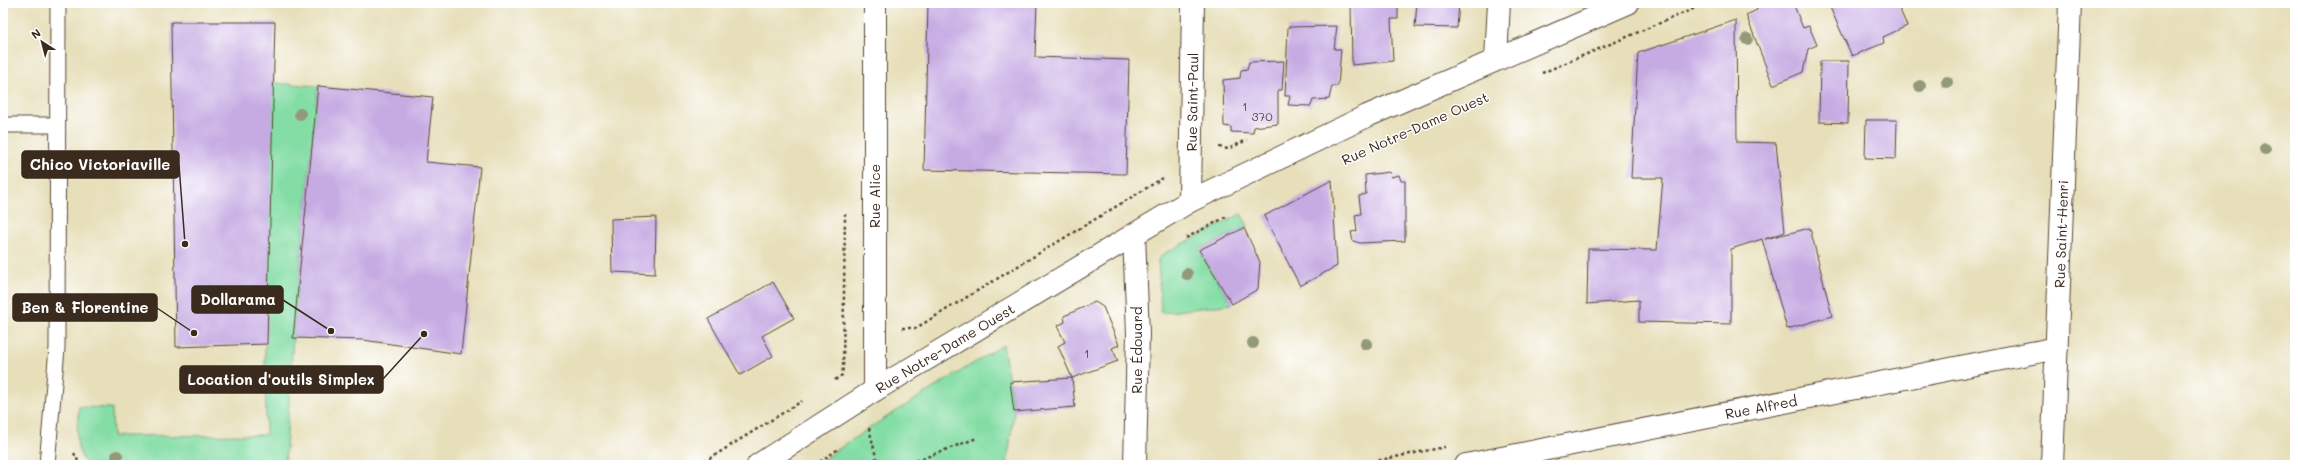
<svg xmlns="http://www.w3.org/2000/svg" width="2298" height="468" viewBox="0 0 2298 468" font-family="Mali,sans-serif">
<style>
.green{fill:#83dda4;stroke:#5f8461}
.building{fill:#c6abe3}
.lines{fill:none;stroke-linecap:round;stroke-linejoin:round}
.service-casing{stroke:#554535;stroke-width:17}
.minor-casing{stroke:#554535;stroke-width:24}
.tertiary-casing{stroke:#554535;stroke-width:24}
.path{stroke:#554535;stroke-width:2.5;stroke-dasharray:3 3;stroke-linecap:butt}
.service{stroke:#fff;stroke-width:15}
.minor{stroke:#fff;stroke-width:22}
.tertiary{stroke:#fff;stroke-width:22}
.tree{fill:#94997a}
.labels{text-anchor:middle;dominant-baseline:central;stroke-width:3;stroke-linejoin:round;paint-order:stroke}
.number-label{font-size:12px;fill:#5e4a4f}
.street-label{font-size:14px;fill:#3b2a1e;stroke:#fff}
.leader{fill:none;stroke:#3b2a1e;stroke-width:1.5}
.callout-dot{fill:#3b2a1e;stroke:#fff;stroke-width:1.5}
.callout{fill:#3b2a1e;stroke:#3b2a1e;stroke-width:1.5}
.callout-label{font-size:15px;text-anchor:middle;font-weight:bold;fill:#fff}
</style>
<rect width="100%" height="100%" fill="#fff"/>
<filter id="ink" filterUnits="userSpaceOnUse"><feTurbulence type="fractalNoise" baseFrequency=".025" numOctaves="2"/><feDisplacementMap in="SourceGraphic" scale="8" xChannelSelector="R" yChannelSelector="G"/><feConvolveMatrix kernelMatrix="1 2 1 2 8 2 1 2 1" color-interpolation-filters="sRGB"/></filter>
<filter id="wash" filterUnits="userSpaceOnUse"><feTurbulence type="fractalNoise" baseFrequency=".012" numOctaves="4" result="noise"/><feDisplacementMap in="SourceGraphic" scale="16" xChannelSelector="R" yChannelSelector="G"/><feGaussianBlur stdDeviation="0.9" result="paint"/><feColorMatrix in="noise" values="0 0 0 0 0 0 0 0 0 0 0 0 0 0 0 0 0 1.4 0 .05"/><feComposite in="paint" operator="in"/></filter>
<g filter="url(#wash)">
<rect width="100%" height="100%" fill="#e7dfba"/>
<path class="green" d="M 273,83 L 318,86 L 293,338 L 285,465 L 88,465 C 72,450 78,427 79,407 L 112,408 L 113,436 L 266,435 L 265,352 Z
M 1241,214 L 1248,226 L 1199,250 L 1232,304 L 1161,313 L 1158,259 L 1163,254 Z
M 1003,345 L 1014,412 L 1007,465 L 815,465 L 869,428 Z"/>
<g id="blocks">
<path class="building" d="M 928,3 L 1037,3 L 1035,57 L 1129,60 L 1126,174 L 924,170 Z
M 1351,3 L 1398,3 L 1398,19 L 1391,19 L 1393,61 L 1352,65 Z
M 1417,3 L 1459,3 L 1457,28 L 1415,27 Z
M 1755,3 L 1793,3 L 1803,28 L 1809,26 L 1817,45 L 1808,49 L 1803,72 L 1773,85 L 1746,15 L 1757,10 Z
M 1828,3 L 1897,3 L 1907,26 L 1883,37 L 1884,43 L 1852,56 Z
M 1736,20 L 1737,142 L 1776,143 L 1785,232 L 1765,239 L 1810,228 L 1832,316 L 1787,329 L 1762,239 L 1731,249 L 1731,324 L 1639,322 L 1639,300 L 1587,304 L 1588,249 L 1657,250 L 1663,178 L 1631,178 L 1638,53 Z
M 171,22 L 275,22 L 267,344 L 176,347 Z
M 1337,26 L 1334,49 L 1341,49 L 1338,86 L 1332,86 L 1329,99 L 1313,100 L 1311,106 L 1288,105 L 1290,96 L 1285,96 L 1288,27 Z
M 1284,61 L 1282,90 L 1278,90 L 1278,124 L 1254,127 L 1253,133 L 1231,132 L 1231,127 L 1224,126 L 1223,80 L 1240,78 L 1241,70 L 1247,69 L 1249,62 Z
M 1820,61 L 1849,61 L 1848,123 L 1819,122 Z
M 318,86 L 433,97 L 426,162 L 480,167 L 461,354 L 363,340 L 293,338 Z
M 1866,120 L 1897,120 L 1896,159 L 1865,158 Z
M 1390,172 L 1391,177 L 1399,175 L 1401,181 L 1405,181 L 1405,241 L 1360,243 L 1353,241 L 1351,232 L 1357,231 L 1355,215 L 1361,214 L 1359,196 L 1366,194 L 1365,175 Z
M 1332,180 L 1337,266 L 1300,286 L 1264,216 Z
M 656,217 L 655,274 L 612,272 L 611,219 Z
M 1244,228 L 1260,262 L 1258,289 L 1232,304 L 1199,250 Z
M 773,282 L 794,318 L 762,336 L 773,356 L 740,375 L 708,319 Z
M 1095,302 L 1103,307 L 1119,345 L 1112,348 L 1118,361 L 1072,378 L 1058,346 L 1065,342 L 1057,326 L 1065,322 L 1064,316 Z
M 1072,378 L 1075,407 L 1014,412 L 1010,382 Z"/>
</g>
</g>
<g filter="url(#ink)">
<use href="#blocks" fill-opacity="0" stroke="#554535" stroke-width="1"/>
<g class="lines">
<g class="service-casing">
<path id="service" d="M 3,125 L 57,125
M 47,465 L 57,348 L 58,3"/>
</g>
<g class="minor-casing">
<path id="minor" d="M 875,3 L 875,390
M 1496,59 L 1499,3
M 1190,201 L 1193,3
M 1134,235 L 1138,334 L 1135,465
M 1466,465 L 2057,348
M 2052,465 L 2070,3"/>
</g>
<g class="tertiary-casing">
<path id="tertiary" d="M 758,465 L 875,390 L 1190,201 L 1367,116 L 1628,3"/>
</g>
<path class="path" d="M 1545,3 L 1550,3
M 1542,73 L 1707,3
M 1219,147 L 1228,149 L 1247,140
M 1186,238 L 1226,217
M 902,328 L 916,328 L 1163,178
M 835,380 L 842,375 L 843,367 L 845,214
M 869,428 L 878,465
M 74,453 L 80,465
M 699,465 L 802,401
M 815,465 L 840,448
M 905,465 L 977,438
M 1355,465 L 1445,447"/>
<use href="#service" class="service"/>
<use href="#minor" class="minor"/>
<use href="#tertiary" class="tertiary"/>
</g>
<g class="tree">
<circle cx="1747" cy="39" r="6"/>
<circle cx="1947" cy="82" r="6"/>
<circle cx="1920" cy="86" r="6"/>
<circle cx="300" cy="114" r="6"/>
<circle cx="2265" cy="149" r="6"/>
<circle cx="1187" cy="274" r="6"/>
<circle cx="1253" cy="343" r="6"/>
<circle cx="1366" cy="344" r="6"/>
<circle cx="117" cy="456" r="6"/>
</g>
</g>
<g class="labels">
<g class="number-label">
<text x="1245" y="106">1</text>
<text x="1262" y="116">370</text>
<text x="1087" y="353">1</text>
</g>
<g class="street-label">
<text transform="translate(1192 102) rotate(-89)">Rue Saint-Paul</text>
<text transform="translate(1415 128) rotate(-24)">Rue Notre-Dame Ouest</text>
<text transform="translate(874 196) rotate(-90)">Rue Alice</text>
<text transform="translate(2061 234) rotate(-88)">Rue Saint-Henri</text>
<text transform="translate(945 348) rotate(-31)">Rue Notre-Dame Ouest</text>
<text transform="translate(1136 350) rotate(-90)">Rue Édouard</text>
<text transform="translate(1761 407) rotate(-11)">Rue Alfred</text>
</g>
</g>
<path class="leader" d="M185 244L179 165M331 331L283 300M194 333L157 308M424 334L383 379"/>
<g class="callout-dot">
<circle cx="185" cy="244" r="4"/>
<circle cx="331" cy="331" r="4"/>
<circle cx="194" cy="333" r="4"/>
<circle cx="424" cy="334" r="4"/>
</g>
<g class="callout">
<rect x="22" y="151" width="157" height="27" rx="4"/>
<rect x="192" y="286" width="91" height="27" rx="4"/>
<rect x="13" y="294" width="144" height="27" rx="4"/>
<rect x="180" y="366" width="203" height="27" rx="4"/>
</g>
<g class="callout-label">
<text x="100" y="170">Chico Victoriaville</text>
<text x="238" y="305">Dollarama</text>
<text x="85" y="313">Ben &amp; Florentine</text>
<text x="281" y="385">Location d'outils Simplex</text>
</g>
<rect width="2298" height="468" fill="none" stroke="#fff" stroke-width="16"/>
<g transform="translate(42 42) rotate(324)" stroke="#ffffff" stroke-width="3" paint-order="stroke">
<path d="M0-3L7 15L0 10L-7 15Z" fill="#3b2a1e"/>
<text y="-6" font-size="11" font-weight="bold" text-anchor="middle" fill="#3b2a1e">N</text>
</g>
</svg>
